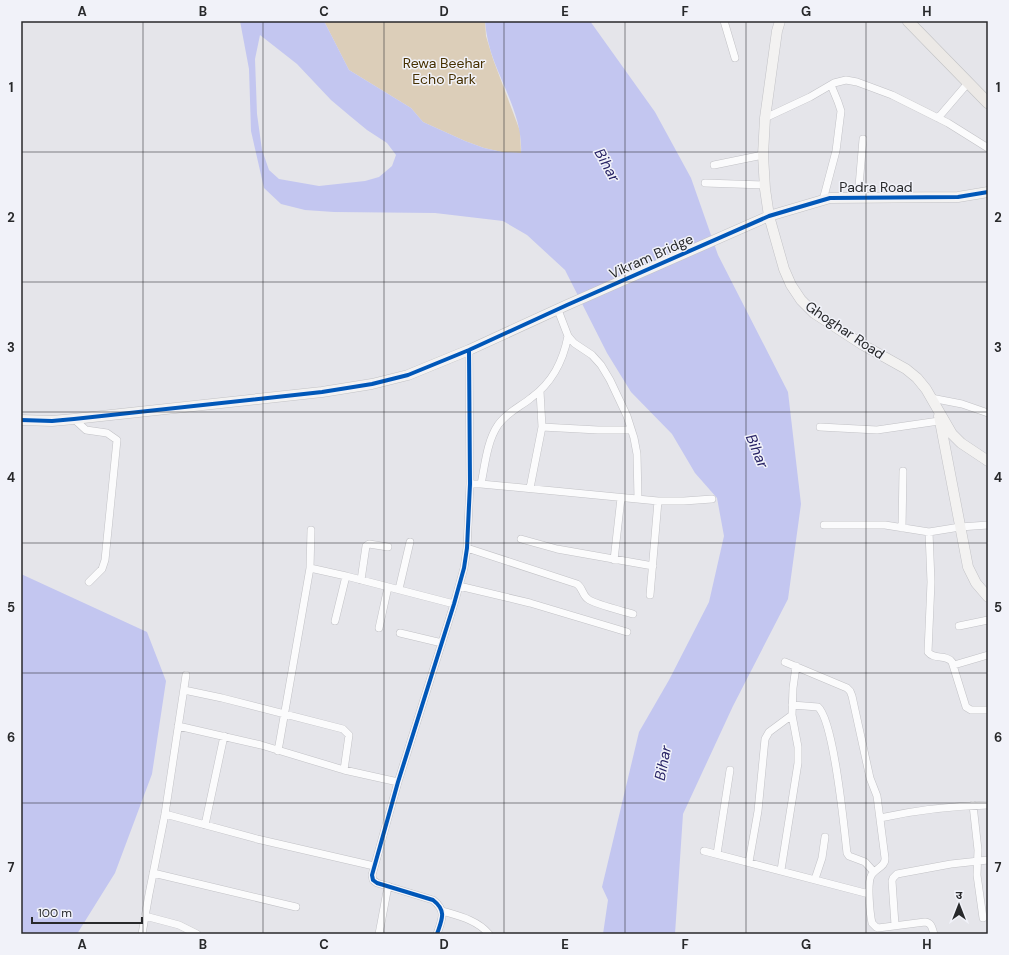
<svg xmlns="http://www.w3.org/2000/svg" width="1009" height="955" viewBox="0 0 1009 955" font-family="'DM Sans','Noto Sans Devanagari',sans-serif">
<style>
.green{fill:#dcceb9}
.water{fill:#c3c6f0;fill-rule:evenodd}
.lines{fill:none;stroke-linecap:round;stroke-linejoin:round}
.street-casing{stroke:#c2c2c6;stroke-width:8}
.secondary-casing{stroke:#c2c2c6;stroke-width:11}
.primary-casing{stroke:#c2c3c5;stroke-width:12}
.street{stroke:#fbfbfc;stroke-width:7}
.secondary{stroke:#f3f2f1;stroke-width:10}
.primary{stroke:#ece9e6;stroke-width:11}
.cycleway-casing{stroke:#f1f2f9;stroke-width:6}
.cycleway{stroke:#0057b8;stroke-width:4}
.grid{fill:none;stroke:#28292b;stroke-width:1;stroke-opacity:0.55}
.labels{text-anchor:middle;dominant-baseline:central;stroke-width:3;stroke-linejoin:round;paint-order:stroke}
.park-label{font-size:14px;fill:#463001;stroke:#f1f2f9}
.street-label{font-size:14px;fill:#28292b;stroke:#f1f2f9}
.water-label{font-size:15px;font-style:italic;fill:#292466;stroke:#f1f2f9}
.neatline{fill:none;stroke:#28292b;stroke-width:1.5}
.grid-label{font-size:13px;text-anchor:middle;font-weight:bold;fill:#28292b}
</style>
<rect width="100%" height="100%" fill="#e5e5ea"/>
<path class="green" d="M 324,21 L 485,21 L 486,36 L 493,59 L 520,131 L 521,153 L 502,152 L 484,148 L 465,141 L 423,122 L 411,108 L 349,70 Z"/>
<path class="water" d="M 240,21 L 324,21 L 349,70 L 411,108 L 423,122 L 465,141 L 484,148 L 502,152 L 521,153 C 523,121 505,90 494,61 C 489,48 486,34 485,21 L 590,21 L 655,112 L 691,178 L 718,255 L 788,392 L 801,504 L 788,599 L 733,706 L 683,814 L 675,934 L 603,934 L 608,900 L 602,887 L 639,732 L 669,680 L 709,602 L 724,536 L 717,498 L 695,473 L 672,434 L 631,392 L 607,353 L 565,270 L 527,235 L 503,221 L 435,213 L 334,212 L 305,210 L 281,204 L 264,188 L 251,131 L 249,69 ZM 260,35 L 297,64 L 331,100 L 350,116 L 367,130 L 387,143 L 396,155 L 392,166 L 379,177 L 365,181 L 319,186 L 279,179 L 269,170 L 262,150 L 257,114 L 255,59 Z
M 21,574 L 147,632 L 166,681 L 152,774 L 115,873 L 77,934 L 21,934 Z"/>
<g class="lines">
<g class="street-casing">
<path id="street" d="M 724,21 L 735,58
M 765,118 L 810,97 L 834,83 L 846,80 L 857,82 L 892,95 L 948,123 L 988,148
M 938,118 L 968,83
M 714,165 L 763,155
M 705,183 L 765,185
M 858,198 L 863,139
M 823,200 L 836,151 L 841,111 L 838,102 L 831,85
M 558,310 L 568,336 L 574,343 L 592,355 L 601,365 L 610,380 L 627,416 L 634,438 L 637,454 L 638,499
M 931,398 L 962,404 L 988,413
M 74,419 L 86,430 L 107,433 L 117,440 L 105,560 L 102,569 L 89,582
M 542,427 L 598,430 L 631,430
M 820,427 L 877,430 L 939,421
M 470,484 L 481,484 L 658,501 L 684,501 L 712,499
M 481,484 C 485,465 487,441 498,425 C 507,412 520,407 531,398 C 553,382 563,361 568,336
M 530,488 L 542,427 L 540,391
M 824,525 L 885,525 L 929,532 L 960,527 L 988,525
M 902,528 L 903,471
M 929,532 L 931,582 L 928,652 C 934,660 946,654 952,662 L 966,707 L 971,710 L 988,710
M 521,539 L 557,549 L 653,566
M 467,548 L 577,584 C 583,588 582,595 588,599 C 594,604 623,611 633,614
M 614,560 L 621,498
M 310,568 L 346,576 L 454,604
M 361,580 L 366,546 L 369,544 L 388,547
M 459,586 L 530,603 L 627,632
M 399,589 L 410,542
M 650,595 L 658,501
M 335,621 L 346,576
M 959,626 L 988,620
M 379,628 L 388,587
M 400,633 L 442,643
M 785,662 L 847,688 L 850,691 L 852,696 L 870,778 L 877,796 L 885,858 C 886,867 874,869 871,876 C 867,884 870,914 872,923 L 876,927 L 878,928 L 925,922 C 932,923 932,928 934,934
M 954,665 L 988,655
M 184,690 L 222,698 L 343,729 L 349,735 L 344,770
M 792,705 L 818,707 C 834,721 844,827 847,853 L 849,856 L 865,862 L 874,872
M 178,726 L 261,745 L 344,770 L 398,782
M 278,751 L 310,568 L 311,530
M 973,805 L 978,850 L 977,875 L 983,918
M 165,814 L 257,839 L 374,866
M 880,818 C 916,810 951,806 988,805
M 205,825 L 224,736
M 704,851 L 869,894
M 717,854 L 730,770
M 749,862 L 758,811 L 765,739 L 769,732 L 792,715
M 781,870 L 798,763 L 798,747 L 792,715 L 793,688 L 796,666
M 153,873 L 296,907
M 815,879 L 822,858 L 825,837
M 442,911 C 459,916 477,920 489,934
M 145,916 L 179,925 L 197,934
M 895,925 L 892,881 L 893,878 L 897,874 L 951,864 L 988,860
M 142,934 L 149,894 L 165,814 L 186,675
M 379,934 L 388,886
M 437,934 C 442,919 447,911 433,900 L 377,883 L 373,880 L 372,875 L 398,782 L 454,604 L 464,568 L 467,548 L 470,484 L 469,350"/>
</g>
<g class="secondary-casing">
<path id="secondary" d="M 780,21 L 777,31 L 765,118 L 763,155 L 765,189 L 769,216 L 784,269 L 791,285 L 801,300 L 814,313 L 863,345 L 906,369 L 917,378 L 926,389 L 952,434 L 961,443 L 988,461
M 939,416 L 968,567 L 976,583 L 988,597
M 21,420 L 52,421 L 74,419 L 322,392 L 372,384 L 408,375 L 469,350 L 567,305 L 769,216 L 830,198 L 958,197 L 988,192"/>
</g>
<g class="primary-casing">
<path id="primary" d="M 908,21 L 988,103"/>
</g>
<use href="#street" class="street"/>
<use href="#secondary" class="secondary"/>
<use href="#primary" class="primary"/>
<g class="cycleway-casing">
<path id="cycleway" d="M 21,420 L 52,421 L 74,419 L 322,392 L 372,384 L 408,375 L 469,350 L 567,305 L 769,216 L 830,198 L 958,197 L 988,192
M 437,934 C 442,919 447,911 433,900 L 377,883 L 373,880 L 372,875 L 398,782 L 454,604 L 464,568 L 467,548 L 470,484 L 469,350"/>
</g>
<use href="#cycleway" class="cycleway"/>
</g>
<path class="grid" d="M 143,21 L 143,934M 263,21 L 263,934M 384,21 L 384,934M 504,21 L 504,934M 625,21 L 625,934M 746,21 L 746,934M 866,21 L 866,934M 21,152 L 988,152M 21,282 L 988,282M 21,412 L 988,412M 21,543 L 988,543M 21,673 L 988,673M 21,803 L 988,803"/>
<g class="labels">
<g class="park-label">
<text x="444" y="63">Rewa Beehar<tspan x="444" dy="16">Echo Park</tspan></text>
</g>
<g class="street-label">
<text x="876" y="187">Padra Road</text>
<text transform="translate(651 256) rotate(-24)">Vikram Bridge</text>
<text transform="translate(845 330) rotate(34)">Ghoghar Road</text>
</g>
<g class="water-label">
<text transform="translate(607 165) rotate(61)">Bihar</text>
<text transform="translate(757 451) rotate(67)">Bihar</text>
<text transform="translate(663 763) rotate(-79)">Bihar</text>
</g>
</g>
<rect width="1009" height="955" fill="none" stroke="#f1f2f9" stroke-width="44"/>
<g transform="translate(959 905)" stroke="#f1f2f9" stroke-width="3" paint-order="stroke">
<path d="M0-3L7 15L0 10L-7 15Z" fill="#28292b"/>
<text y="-6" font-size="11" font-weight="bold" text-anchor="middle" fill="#28292b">उ</text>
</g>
<path d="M32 917v6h110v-6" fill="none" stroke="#28292b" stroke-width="2"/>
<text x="38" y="917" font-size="12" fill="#28292b" stroke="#f1f2f9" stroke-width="3" paint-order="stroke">100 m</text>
<rect x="22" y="22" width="965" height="911" class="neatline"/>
<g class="grid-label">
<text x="82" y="16">A</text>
<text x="203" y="16">B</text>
<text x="324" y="16">C</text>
<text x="444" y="16">D</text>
<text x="565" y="16">E</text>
<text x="685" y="16">F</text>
<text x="806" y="16">G</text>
<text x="927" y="16">H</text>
<text x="11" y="92">1</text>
<text x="998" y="92">1</text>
<text x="11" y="222">2</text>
<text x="998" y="222">2</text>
<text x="11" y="352">3</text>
<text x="998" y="352">3</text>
<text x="11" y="482">4</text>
<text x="998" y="482">4</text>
<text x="11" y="612">5</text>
<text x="998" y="612">5</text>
<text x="11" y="742">6</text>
<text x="998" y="742">6</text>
<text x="11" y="872">7</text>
<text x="998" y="872">7</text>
<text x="82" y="949">A</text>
<text x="203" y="949">B</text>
<text x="324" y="949">C</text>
<text x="444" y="949">D</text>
<text x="565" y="949">E</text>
<text x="685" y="949">F</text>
<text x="806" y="949">G</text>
<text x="927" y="949">H</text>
</g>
</svg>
